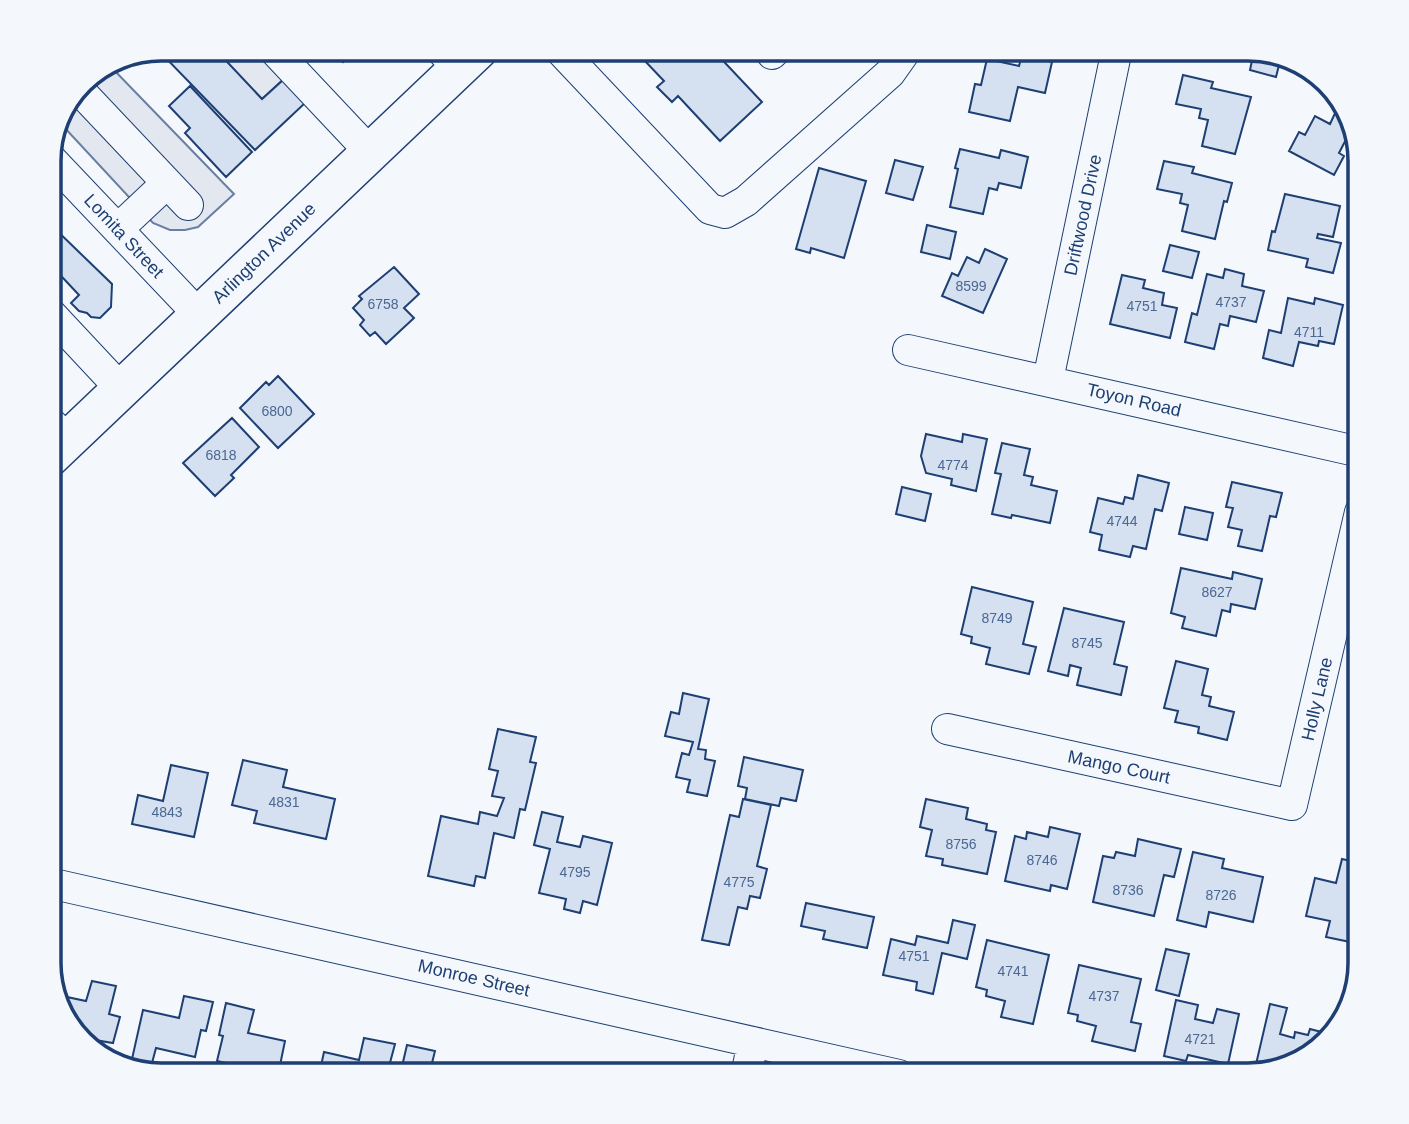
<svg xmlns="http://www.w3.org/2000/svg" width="1409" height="1124" viewBox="0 0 1409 1124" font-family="Arial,sans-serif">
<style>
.parking{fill:#e3e8f0;stroke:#687fa3;stroke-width:2}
.building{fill:#d5e0f0;stroke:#1d3f73;stroke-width:2}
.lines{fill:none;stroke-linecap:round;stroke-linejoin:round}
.minor-casing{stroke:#1d3f73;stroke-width:32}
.major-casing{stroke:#1d3f73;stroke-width:41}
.minor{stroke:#f4f7fb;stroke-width:30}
.major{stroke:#f4f7fb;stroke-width:38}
.labels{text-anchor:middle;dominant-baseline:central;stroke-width:5;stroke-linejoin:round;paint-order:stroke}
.number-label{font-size:14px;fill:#4b6792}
.street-label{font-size:18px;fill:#1d3f73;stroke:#f4f7fb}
.rim{fill:none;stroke:#1d3f73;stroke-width:3.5}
</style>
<rect width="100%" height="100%" fill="#f4f7fb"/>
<path class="parking" d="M 215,49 L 316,49 L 262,99 Z
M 112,68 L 234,194 L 198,227 L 185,230 L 170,230 L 153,223 L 63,126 L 84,82 L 92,75 Z"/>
<path class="building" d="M 161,49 L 215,49 L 262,99 L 283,80 L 305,103 L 255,150 L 158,50 Z
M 331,49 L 356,49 L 343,62 Z
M 655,49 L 712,49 L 762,102 L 720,141 L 678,96 L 672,102 L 657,87 L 664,81 L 644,60 Z
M 1254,51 L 1280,61 L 1276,77 L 1250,70 Z
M 1022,55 L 1052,62 L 1045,93 L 1018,87 L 1010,121 L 969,112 L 975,84 L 981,85 L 987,59 L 1019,66 Z
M 1183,75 L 1213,82 L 1211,88 L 1251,97 L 1235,154 L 1202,146 L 1208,120 L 1199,118 L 1201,109 L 1176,104 Z
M 190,86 L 252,152 L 226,177 L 185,133 L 190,128 L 169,106 Z
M 1336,111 L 1350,118 L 1352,128 L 1339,153 L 1344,156 L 1334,175 L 1289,151 L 1299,132 L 1305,135 L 1315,116 L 1330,124 Z
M 960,149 L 999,158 L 1001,150 L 1028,157 L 1021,188 L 999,183 L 997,190 L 989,188 L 983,214 L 950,207 L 958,169 L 955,168 Z
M 895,160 L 923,167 L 913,200 L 886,193 Z
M 1164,161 L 1194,167 L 1192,173 L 1232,183 L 1227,202 L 1224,201 L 1215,239 L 1182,231 L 1188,205 L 1180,203 L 1182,194 L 1157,189 Z
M 819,168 L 866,181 L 844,258 L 811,248 L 810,253 L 796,249 Z
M 1285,194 L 1340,206 L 1333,237 L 1318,234 L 1317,238 L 1341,243 L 1333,273 L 1306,267 L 1308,259 L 1268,250 L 1272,231 L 1275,232 Z
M 49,223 L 112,284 L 111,307 L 100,318 L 91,317 L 87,313 L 79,311 L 71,303 L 79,295 L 49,263 Z
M 927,225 L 956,232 L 950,259 L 921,252 Z
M 1170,245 L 1199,252 L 1192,278 L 1163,271 Z
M 985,249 L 1007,259 L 983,313 L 942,296 L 952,273 L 958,276 L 967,257 L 979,263 Z
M 394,267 L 419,294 L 404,308 L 414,318 L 386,344 L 375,332 L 370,336 L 360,325 L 364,320 L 353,308 L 362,299 L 359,296 Z
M 1225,269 L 1244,274 L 1242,286 L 1264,291 L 1256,322 L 1230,316 L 1228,326 L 1220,324 L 1214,349 L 1185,342 L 1192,313 L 1197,315 L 1207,274 L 1223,278 Z
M 1122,275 L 1145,280 L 1143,288 L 1164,293 L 1162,305 L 1177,308 L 1170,338 L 1110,324 Z
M 1288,298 L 1314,304 L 1315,298 L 1343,305 L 1334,344 L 1319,341 L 1318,346 L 1299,342 L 1293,366 L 1263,358 L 1269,330 L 1281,333 Z
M 278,376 L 314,414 L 278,448 L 240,408 L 266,382 L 269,385 Z
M 232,418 L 259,447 L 231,475 L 234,478 L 215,496 L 183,463 Z
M 926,434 L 962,442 L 963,434 L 987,439 L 976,491 L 951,485 L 952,479 L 926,473 L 921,456 Z
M 1002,443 L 1030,449 L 1024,475 L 1033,477 L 1031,485 L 1057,491 L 1050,523 L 1012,515 L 1011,518 L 992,514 L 1001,474 L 995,473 Z
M 1138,475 L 1169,483 L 1162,511 L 1155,509 L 1146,549 L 1133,546 L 1130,557 L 1099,550 L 1102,535 L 1090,532 L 1098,498 L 1123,504 L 1125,497 L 1133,499 Z
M 1232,482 L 1282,493 L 1276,517 L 1270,516 L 1262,551 L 1238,546 L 1242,530 L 1228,527 L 1233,508 L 1226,507 Z
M 902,487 L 931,494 L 925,521 L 896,514 Z
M 1185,507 L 1213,513 L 1207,540 L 1179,534 Z
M 1181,568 L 1232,579 L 1233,572 L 1262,579 L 1255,609 L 1231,604 L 1230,612 L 1222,610 L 1216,636 L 1182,628 L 1185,617 L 1171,613 Z
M 972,587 L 1033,602 L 1023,644 L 1036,647 L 1029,674 L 986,664 L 990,648 L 971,643 L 972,637 L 961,634 Z
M 1064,608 L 1124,622 L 1114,664 L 1127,667 L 1121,695 L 1077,685 L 1081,668 L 1070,665 L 1068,676 L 1048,671 Z
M 1176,661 L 1208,669 L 1202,695 L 1211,697 L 1209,706 L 1234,712 L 1227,740 L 1198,733 L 1199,727 L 1175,722 L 1178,711 L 1164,708 Z
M 683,693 L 709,699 L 698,749 L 706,750 L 705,759 L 715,761 L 707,796 L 687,792 L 690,780 L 676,777 L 682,753 L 689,755 L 693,742 L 665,736 L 671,712 L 679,714 Z
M 498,729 L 536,737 L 530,762 L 536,763 L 525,810 L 520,809 L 514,838 L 494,833 L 485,878 L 476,876 L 474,886 L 428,876 L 441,816 L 478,824 L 480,812 L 497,816 L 504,798 L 492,796 L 498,771 L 489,769 Z
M 744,757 L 803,770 L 796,801 L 781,798 L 779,806 L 745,799 L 747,788 L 738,786 Z
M 243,760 L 287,770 L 283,787 L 335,799 L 326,839 L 254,823 L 257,811 L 232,805 Z
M 171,765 L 208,773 L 194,837 L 132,824 L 138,795 L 163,801 Z
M 743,799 L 771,805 L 757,866 L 767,869 L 760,898 L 750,896 L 747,909 L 738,907 L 729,945 L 702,940 L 730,815 L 739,817 Z
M 926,799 L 968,808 L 966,819 L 987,824 L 986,830 L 996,832 L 987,874 L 942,865 L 943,859 L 926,856 L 932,830 L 920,827 Z
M 542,812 L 563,817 L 557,842 L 580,847 L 583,836 L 612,843 L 597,905 L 583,901 L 580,913 L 564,909 L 566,899 L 539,893 L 550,849 L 534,845 Z
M 1050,827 L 1080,834 L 1067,889 L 1051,885 L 1050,891 L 1005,881 L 1015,836 L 1026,839 L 1027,832 L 1048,837 Z
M 1138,839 L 1181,849 L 1174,877 L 1164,875 L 1154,916 L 1093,902 L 1103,856 L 1114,858 L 1116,852 L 1135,856 Z
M 1193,852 L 1224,859 L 1222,868 L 1263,877 L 1253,922 L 1209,912 L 1206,927 L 1177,920 Z
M 1342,859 L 1360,863 L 1360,923 L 1355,943 L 1326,937 L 1330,921 L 1306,916 L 1315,878 L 1336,883 Z
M 806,903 L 874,917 L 867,948 L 823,939 L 825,931 L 801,926 Z
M 953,920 L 975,925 L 967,959 L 942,953 L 933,994 L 916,990 L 917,982 L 883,975 L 891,939 L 915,945 L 917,936 L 948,943 Z
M 987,940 L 1049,955 L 1033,1024 L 1001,1017 L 1005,1001 L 986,996 L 987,990 L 976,987 Z
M 1166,949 L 1189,954 L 1179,996 L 1156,990 Z
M 1079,965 L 1141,979 L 1131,1022 L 1141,1024 L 1135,1051 L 1092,1041 L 1096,1026 L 1077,1021 L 1078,1015 L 1068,1013 Z
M 92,981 L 116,986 L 109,1014 L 120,1017 L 113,1043 L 83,1038 L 62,996 L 86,1001 Z
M 184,996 L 213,1002 L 206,1031 L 201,1030 L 195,1057 L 156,1048 L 152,1063 L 132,1059 L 143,1010 L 179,1018 Z
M 1176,1000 L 1198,1005 L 1195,1019 L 1213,1023 L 1217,1009 L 1239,1014 L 1228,1064 L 1188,1055 L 1186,1061 L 1164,1056 Z
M 226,1003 L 254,1010 L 248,1033 L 285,1041 L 278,1075 L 256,1075 L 257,1070 L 217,1061 L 223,1036 L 219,1035 Z
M 1270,1004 L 1287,1008 L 1280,1034 L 1294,1038 L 1295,1032 L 1308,1035 L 1310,1029 L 1333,1035 L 1297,1064 L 1256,1073 L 1254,1073 Z
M 364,1038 L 395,1044 L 387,1074 L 319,1075 L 324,1052 L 359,1060 Z
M 407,1045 L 435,1051 L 429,1075 L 400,1075 Z"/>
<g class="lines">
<g class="minor-casing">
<path id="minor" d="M 273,49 L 370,152
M 440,49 L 459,69
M 559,49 L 710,209 L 725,213 L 746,201 L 890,73 L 907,49
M 772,54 L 777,49
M 85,96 L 188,205
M 49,157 L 199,315
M 118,229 L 167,183
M 49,312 L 121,389
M 908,350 L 1360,452
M 1048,380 L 1117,49
M 49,421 L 68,440
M 947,729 L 1292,805 L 1360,512
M 49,883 L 899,1075
M 746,1075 L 753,1042"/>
</g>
<g class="major-casing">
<path id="major" d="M 49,458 L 479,49"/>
</g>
<use href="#minor" class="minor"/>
<use href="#major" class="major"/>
</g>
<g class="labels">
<g class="number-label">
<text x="971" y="286">8599</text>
<text x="1231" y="302">4737</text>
<text x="383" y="304">6758</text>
<text x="1142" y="306">4751</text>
<text x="1309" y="332">4711</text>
<text x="277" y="411">6800</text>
<text x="221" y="455">6818</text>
<text x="953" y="465">4774</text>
<text x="1122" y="521">4744</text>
<text x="1217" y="592">8627</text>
<text x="997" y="618">8749</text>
<text x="1087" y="643">8745</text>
<text x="284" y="802">4831</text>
<text x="167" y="812">4843</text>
<text x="961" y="844">8756</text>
<text x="1042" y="860">8746</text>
<text x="575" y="872">4795</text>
<text x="739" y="882">4775</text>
<text x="1128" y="890">8736</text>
<text x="1221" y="895">8726</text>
<text x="914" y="956">4751</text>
<text x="1013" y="971">4741</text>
<text x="1104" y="996">4737</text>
<text x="1200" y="1039">4721</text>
</g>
<g class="street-label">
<text transform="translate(1083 215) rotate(-78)">Driftwood Drive</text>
<text transform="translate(124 236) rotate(47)">Lomita Street</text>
<text transform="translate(264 253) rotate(-44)">Arlington Avenue</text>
<text transform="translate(1134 400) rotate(13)">Toyon Road</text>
<text transform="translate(1317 699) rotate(-77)">Holly Lane</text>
<text transform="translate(1119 767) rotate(12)">Mango Court</text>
<text transform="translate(474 978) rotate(13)">Monroe Street</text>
</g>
</g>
<path d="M0 0H1409V1124H0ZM161 61H1248A100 100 0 0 1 1348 161V963A100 100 0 0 1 1248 1063H161A100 100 0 0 1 61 963V161A100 100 0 0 1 161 61Z" fill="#f4f7fb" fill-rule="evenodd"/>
<path class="rim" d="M161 61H1248A100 100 0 0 1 1348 161V963A100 100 0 0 1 1248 1063H161A100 100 0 0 1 61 963V161A100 100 0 0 1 161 61Z"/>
</svg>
